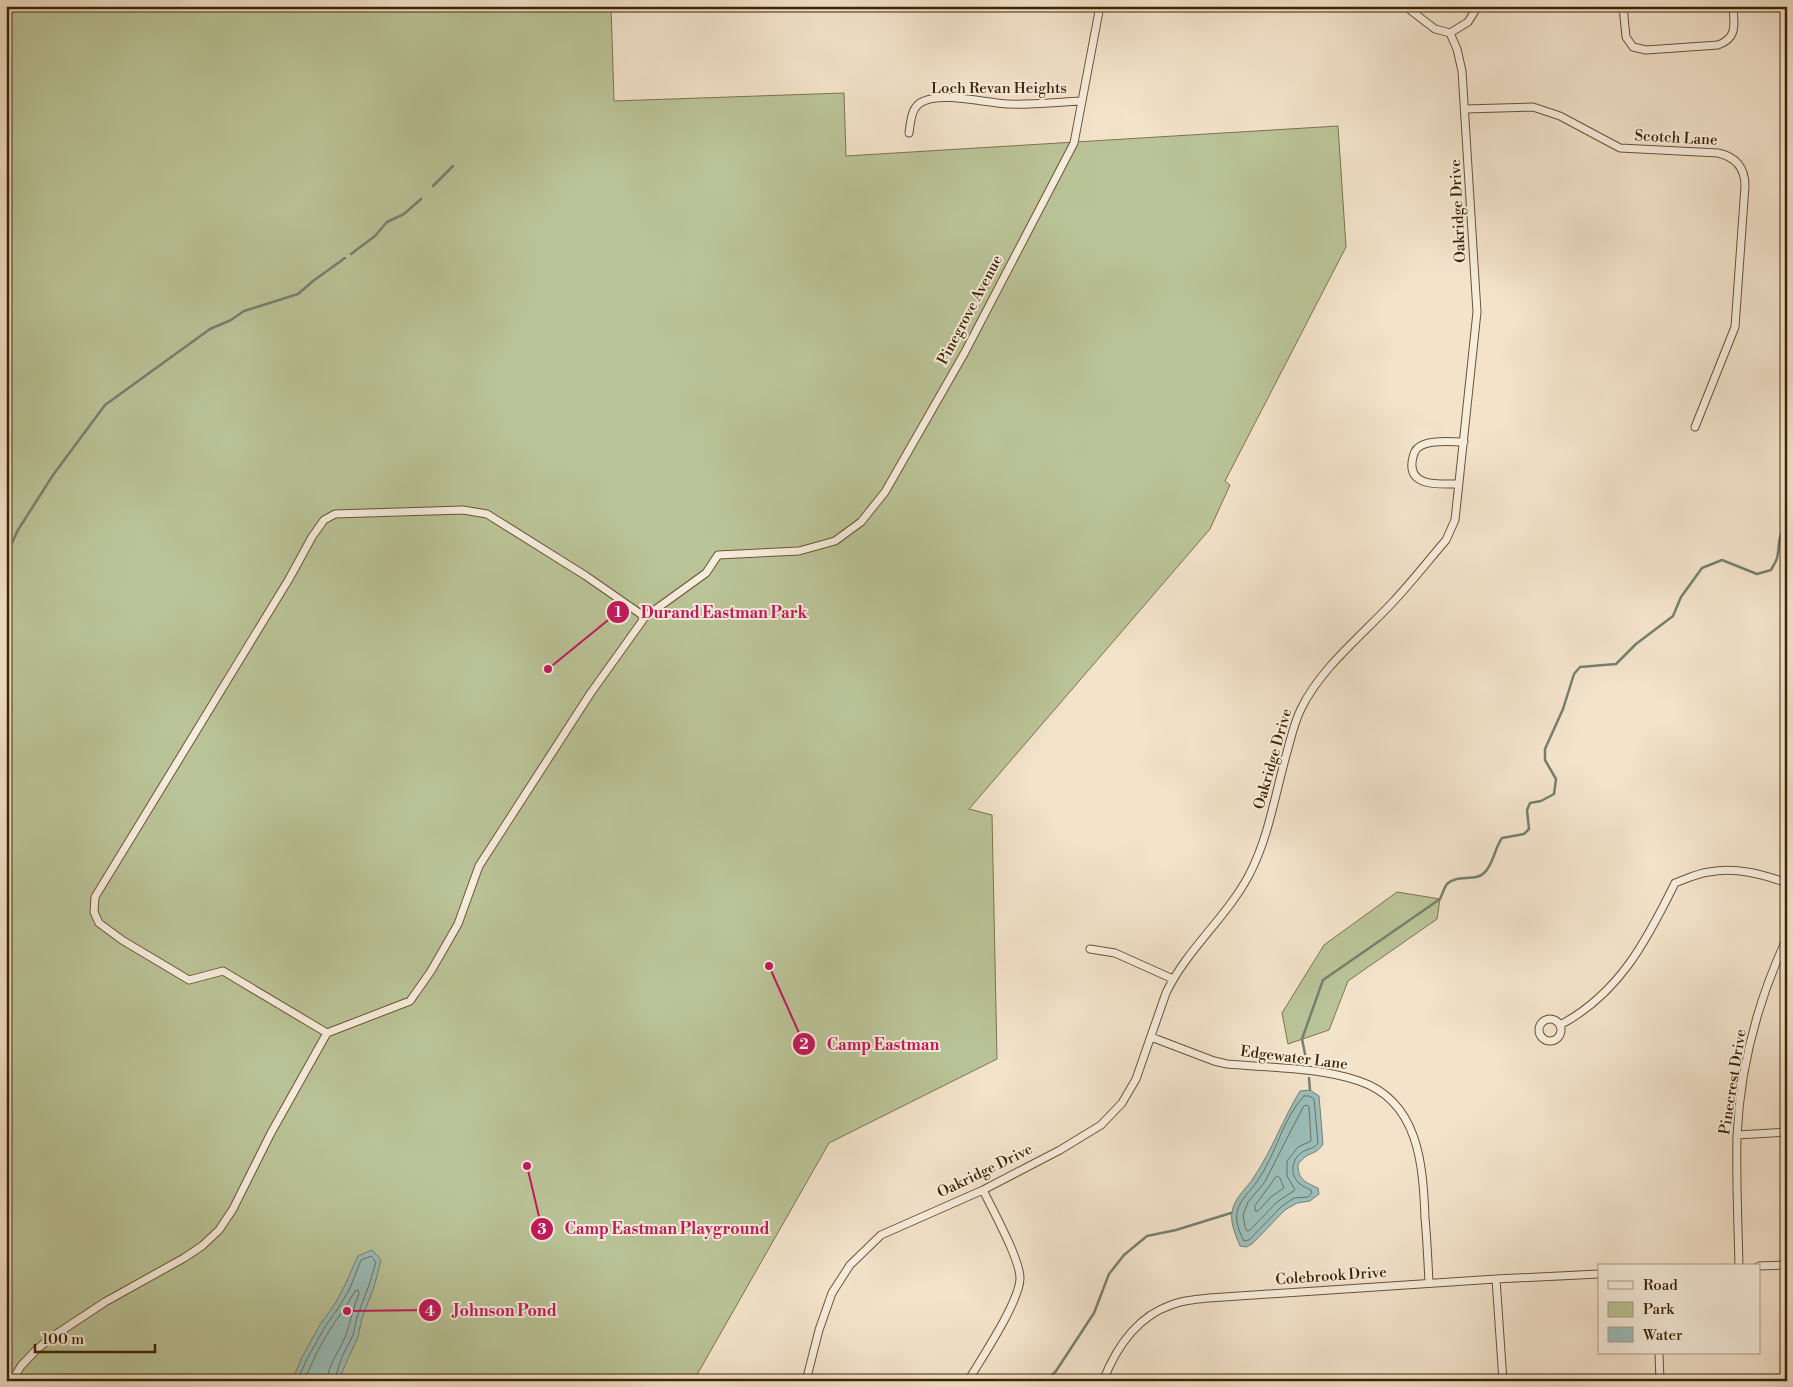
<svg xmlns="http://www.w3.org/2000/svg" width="1793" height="1387" viewBox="0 0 1793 1387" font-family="'Libre Bodoni',serif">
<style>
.green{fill:#bac498;stroke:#7b744d}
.water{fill:#9bbeba;stroke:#758070}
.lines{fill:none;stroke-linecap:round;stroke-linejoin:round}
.shore{stroke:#6c715e;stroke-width:1}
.stream{stroke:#758070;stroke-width:2.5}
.street-casing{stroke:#6a5434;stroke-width:9}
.street{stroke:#f7eddd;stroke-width:7}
.labels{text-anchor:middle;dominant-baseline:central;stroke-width:4;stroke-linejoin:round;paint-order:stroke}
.street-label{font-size:15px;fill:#3c2402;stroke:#f7eddd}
.leader{fill:none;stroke:#c2185b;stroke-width:2}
.callout-dot{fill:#c2185b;stroke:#f7eddd;stroke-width:2}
.mark-label{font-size:15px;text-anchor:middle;font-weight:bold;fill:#fff}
.callout-label{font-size:16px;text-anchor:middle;font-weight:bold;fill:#c2185b;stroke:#f7eddd;stroke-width:4;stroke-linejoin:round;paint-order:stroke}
</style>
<rect width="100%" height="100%" fill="#f3e3cb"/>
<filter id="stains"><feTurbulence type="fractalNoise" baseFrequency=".004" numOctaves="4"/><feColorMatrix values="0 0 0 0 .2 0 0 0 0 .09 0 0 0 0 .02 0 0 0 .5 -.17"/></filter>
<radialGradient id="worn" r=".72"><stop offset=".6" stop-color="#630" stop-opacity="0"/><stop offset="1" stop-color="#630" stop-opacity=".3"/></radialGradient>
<path class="green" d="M 6,6 L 611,6 L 614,101 L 844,93 L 846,156 L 1338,126 L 1346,247 L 1225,481 L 1230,485 L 1210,529 L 969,809 L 992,815 L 997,1059 L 829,1143 L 698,1373 L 691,1381 L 6,1381 Z
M 1397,892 L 1440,899 L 1437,919 L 1348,981 L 1329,1030 L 1288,1044 L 1282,1013 L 1324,945 Z"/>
<path class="water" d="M 1310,1090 L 1319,1096 L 1323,1144 C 1319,1151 1315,1152 1308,1155 C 1304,1157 1301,1161 1298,1164 C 1298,1180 1305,1182 1318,1188 L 1319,1194 L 1310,1201 L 1297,1203 L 1285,1210 L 1252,1244 L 1246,1247 L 1240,1246 C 1236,1236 1230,1223 1232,1212 C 1234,1198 1247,1188 1254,1177 C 1272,1150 1283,1119 1300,1091 Z
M 372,1250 L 381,1260 L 374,1287 L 362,1318 L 358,1337 L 338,1381 L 292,1381 L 302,1357 L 321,1323 L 335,1304 L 345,1285 L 358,1256 Z"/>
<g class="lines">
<path class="shore" d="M 1304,1096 L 1309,1096 L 1314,1099 L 1318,1143 C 1314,1149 1310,1148 1304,1151 C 1291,1158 1289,1175 1300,1184 C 1303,1187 1308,1188 1311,1190 L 1312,1193 L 1308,1197 L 1294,1198 L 1282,1206 L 1249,1240 L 1244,1241 C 1240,1234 1235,1221 1237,1212 C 1240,1199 1251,1191 1258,1180 C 1276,1155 1282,1119 1304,1096 Z
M 1304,1106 L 1307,1105 L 1309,1107 L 1311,1141 L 1298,1147 L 1287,1161 L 1287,1176 L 1295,1190 L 1277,1202 L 1250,1230 L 1247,1231 L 1245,1227 L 1243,1215 L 1248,1202 L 1264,1183 Z
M 1277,1176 L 1280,1178 L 1284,1188 L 1272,1196 L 1258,1211 L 1255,1211 L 1255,1206 Z
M 297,1381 L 307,1359 L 326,1325 L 339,1307 L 350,1288 L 361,1260 L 371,1256 L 376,1262 L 369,1285 L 357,1317 L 353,1335 L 342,1357 L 334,1381
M 304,1381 C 312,1363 320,1344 331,1328 C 339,1316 348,1304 355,1291 L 358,1290 L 359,1293 C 354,1306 351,1319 347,1332 C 342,1348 328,1363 327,1381"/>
<path class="stream" d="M 433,186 L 453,166
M 351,254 L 375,236 L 387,222 L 404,214 L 421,199
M 6,556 L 18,530 L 53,475 L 105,405 L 210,329 L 231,320 L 244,311 L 298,294 L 313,281 L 345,258
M 1307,1064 L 1302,1039 L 1323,980 L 1440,899 C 1442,895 1444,888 1447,884 C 1457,874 1475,882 1484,873 C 1494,864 1494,849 1502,838 L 1524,834 L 1529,829 L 1527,810 L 1530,803 L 1541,801 L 1554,794 L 1556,779 L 1545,760 L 1545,749 L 1563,709 L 1574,674 L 1580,667 L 1616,664 L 1636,644 L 1673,616 L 1681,597 L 1702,568 L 1722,560 L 1757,574 L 1771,570 C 1773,566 1776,562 1777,558 C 1780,546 1777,535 1787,525
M 1309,1078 L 1310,1090
M 1046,1381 L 1056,1371 L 1094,1313 L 1109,1274 L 1124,1255 L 1147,1236 L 1176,1230 L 1231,1213"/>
<g class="street-casing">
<path id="street" d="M 1623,6 L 1626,37 L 1633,47 L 1646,50 L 1718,45 C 1738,38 1734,24 1733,6
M 1450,33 L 1468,22 L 1478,6
M 1465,109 L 1533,107 L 1560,116 L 1620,148 L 1718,153 C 1736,157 1745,168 1745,186 L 1735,327 L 1695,427
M 909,133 C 911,120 911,106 924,101 C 944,92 986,103 1008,104 C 1032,105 1057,102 1081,101
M 1459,484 C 1440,484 1405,488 1413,457 C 1414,451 1418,446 1425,444 C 1437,440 1451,442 1464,442
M 1090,949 L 1115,953 L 1173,979
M1539 1030a11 11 0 1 1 22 0a11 11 0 1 1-22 0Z
M 1560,1025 C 1619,994 1647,940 1675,883 C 1686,879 1698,873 1709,872 C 1736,867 1762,874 1787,883
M 327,1033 L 223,971 L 189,980 L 122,940 L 99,923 L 94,912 L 95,897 L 289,579 L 312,537 L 324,520 L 335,514 L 463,510 L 487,514 L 586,576 L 645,617
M 1151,1037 L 1214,1061 L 1227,1064 C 1270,1068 1318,1067 1359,1081 C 1419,1101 1423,1165 1425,1218 C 1427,1240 1428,1262 1429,1283
M 1737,1135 L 1787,1132
M 1739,1266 C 1738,1223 1736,1179 1737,1136 C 1740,1068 1758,1000 1787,938
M 1759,1266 L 1787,1265
M 1496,1279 L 1503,1381
M 1659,1353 L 1660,1381
M 12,1381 L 21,1366 L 37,1349 L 55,1335 L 105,1302 L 184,1258 L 202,1246 L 219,1230 L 233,1209 L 271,1133 L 327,1033 L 410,1001 L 431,971 L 458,924 L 479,866 L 590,694 L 645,617 L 706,573 L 718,555 L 799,551 L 835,541 L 861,522 L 885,492 L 965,352 L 1074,143 L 1100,6
M 806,1381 L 819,1330 L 832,1293 L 850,1265 L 881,1235 L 983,1190 L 1060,1150 L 1101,1125 L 1122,1103 L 1136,1079 L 1166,993 C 1187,949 1227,917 1249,875 C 1269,837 1275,794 1287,752 C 1291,738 1294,723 1301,709 C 1320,669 1361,636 1392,603 C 1411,583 1428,561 1446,540 L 1455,520 L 1477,312 L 1462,71 L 1457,49 L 1450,33 L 1435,29 L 1405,6
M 968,1381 C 981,1359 1020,1301 1020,1278 C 1020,1259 992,1209 983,1190
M 1103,1381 C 1116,1348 1136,1317 1171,1305 C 1183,1300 1197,1299 1209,1298 L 1496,1279 L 1599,1274"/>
</g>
<use href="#street" class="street"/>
</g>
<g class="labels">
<g class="street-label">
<text x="999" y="88">Loch Revan Heights</text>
<text transform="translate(1676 138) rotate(3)">Scotch Lane</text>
<text transform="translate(1458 211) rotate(-93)">Oakridge Drive</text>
<text transform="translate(970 310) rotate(-62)">Pinegrove Avenue</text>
<text transform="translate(1273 759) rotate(-74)">Oakridge Drive</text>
<text transform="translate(1294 1058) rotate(7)">Edgewater Lane</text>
<text transform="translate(1733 1082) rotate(-81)">Pinecrest Drive</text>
<text transform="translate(985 1171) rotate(-26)">Oakridge Drive</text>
<text transform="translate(1331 1276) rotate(-4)">Colebrook Drive</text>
</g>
</g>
<path class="leader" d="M548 669L618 612M769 966L804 1044M527 1166L542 1229M347 1311L430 1310"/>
<g class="callout-dot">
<circle cx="548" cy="669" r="5"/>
<circle cx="769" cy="966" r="5"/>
<circle cx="527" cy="1166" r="5"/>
<circle cx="347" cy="1311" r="5"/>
<circle cx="618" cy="612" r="12"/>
<circle cx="804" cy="1044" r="12"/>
<circle cx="542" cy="1229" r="12"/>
<circle cx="430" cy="1310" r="12"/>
</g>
<g class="mark-label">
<text x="618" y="617">1</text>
<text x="804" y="1049">2</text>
<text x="542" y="1234">3</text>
<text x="430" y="1316">4</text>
</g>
<g class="callout-label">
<text x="724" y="618">Durand Eastman Park</text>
<text x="883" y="1050">Camp Eastman</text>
<text x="667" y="1234">Camp Eastman Playground</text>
<text x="505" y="1316">Johnson Pond</text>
</g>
<rect width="1793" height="1387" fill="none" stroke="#f3e3cb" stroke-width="25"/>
<rect x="8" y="8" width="1778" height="1372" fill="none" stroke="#3c2402" stroke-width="2.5"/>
<rect x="12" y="12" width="1768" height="1362" fill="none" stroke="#3c2402"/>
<rect x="1598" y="1264" width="162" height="90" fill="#f7eddd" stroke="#ac9d85"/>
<rect x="1608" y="1281" width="25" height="8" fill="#f7eddd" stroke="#ac9d85"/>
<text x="1643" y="1290" font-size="15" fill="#3c2402">Road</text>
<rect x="1608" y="1302" width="25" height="15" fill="#bac498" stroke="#ac9d85"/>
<text x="1643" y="1314" font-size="15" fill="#3c2402">Park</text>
<rect x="1608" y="1327" width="25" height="15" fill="#9bbeba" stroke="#ac9d85"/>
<text x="1643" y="1340" font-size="15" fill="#3c2402">Water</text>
<path d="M35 1344v8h120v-8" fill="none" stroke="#3c2402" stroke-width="2.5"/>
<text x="42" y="1344" font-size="15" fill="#3c2402" stroke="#f7eddd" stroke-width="4" paint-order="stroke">100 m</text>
<rect width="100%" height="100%" filter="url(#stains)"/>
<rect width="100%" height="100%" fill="url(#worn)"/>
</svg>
